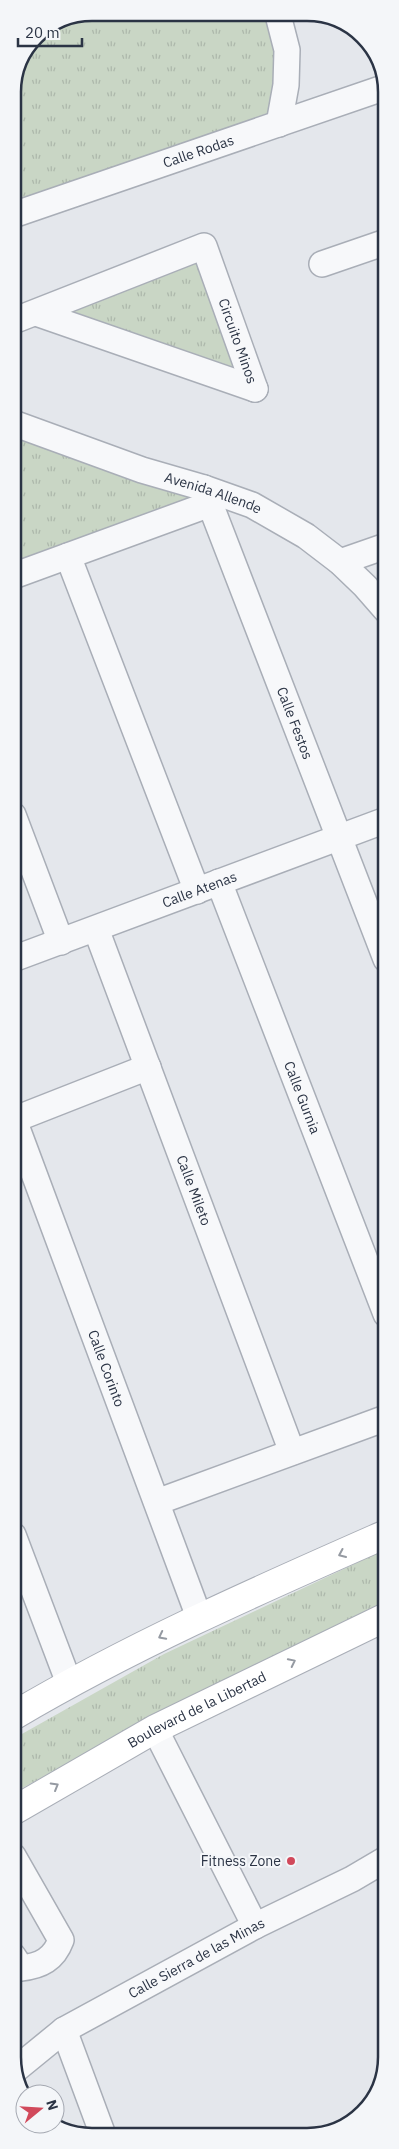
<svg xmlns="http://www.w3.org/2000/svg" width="399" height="2149" viewBox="0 0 399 2149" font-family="'IBM Plex Sans',sans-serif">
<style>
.park{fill:url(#park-tufts)}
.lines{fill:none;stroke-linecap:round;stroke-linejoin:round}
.street-casing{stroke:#a9aeb7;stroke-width:28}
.secondary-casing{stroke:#a9aeb7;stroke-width:30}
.street{stroke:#f7f8fa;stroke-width:25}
.secondary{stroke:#fff;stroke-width:28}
.oneway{stroke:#959aa2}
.poi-dot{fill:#d1495b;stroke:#f4f6f9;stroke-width:2}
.labels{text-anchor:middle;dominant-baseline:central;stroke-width:4;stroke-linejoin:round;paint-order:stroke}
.street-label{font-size:14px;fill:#2b3445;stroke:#f4f6f9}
.poi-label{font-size:14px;fill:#2b3445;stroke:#f4f6f9;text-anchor:end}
.rim{fill:none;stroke:#2b3445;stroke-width:2.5}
</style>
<defs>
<pattern id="park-tufts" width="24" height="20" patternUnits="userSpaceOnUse" patternTransform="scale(1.25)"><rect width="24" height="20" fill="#c9d6c5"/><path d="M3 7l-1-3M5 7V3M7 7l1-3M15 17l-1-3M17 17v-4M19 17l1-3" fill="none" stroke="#adb8ab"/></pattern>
</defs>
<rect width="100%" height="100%" fill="#e4e7ec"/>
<path class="park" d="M 93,13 L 273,15 L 277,121 L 13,212 L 13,88 L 36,36 Z
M 202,249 L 251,385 L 41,313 Z
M 13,436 L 195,496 L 13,574 Z
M 386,1549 L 386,1607 L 215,1685 L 13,1793 L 13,1739 L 164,1654 Z"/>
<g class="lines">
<g class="street-casing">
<g id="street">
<path d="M 278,15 L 287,50 L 286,85 L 279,124"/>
<path id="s1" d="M 13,215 L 386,87"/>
<path d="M 322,264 L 386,242"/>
<path d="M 36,313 L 255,389"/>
<path id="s2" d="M 13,321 L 204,246 L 255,389"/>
<path id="s3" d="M 13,423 L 142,470 L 204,488 L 252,505 L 306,536 L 340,562 L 365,586 L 386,610"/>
<path id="s4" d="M 204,488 L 386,959"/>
<path d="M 68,556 L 197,891"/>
<path d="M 340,562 L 386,546"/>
<path d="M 13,576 L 210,504"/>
<path d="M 13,815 L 61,942"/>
<path id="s5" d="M 219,882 L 386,1314"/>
<path id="s6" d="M 96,929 L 292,1452"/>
<path id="s7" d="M 13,959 L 386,820"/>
<path d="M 13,1120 L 148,1067"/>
<path id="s8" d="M 14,1120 L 199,1617"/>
<path d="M 157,1502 L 386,1418"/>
<path d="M 13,1535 L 69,1683"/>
<path d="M 155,1729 L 255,1926"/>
<path d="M 13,1856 L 61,1940 C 54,1959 41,1966 21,1968 L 13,1956"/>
<path d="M 64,2030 L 103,2135"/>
<path id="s9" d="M 15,2070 L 64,2030 L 255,1926 L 352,1879 L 386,1859"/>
</g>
</g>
<g class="secondary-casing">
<g id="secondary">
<path d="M 13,1716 C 133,1645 259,1590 386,1534"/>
<path id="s10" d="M 13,1811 L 155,1729 L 386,1617"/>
</g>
</g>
<use href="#street" class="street"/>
<use href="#secondary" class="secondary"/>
</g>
<defs><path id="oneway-chevron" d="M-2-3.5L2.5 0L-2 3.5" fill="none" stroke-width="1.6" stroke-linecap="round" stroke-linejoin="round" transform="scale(1.25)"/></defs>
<g class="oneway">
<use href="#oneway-chevron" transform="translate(342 1554) rotate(156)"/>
<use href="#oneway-chevron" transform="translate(162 1636) rotate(153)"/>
<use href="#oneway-chevron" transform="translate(292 1662) rotate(-26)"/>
<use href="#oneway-chevron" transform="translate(55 1786) rotate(-30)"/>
</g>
<circle class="poi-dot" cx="291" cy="1861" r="5"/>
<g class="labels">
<g class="street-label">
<text stroke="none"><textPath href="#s1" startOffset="196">Calle Rodas</textPath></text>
<text stroke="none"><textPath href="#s2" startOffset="306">Circuito Minos</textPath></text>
<text stroke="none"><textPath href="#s3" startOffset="212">Avenida Allende</textPath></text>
<text stroke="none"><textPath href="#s4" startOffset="252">Calle Festos</textPath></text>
<text stroke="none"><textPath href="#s7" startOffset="199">Calle Atenas</textPath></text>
<text stroke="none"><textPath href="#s5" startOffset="231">Calle Gurnia</textPath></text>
<text stroke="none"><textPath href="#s6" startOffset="279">Calle Mileto</textPath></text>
<text stroke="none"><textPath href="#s8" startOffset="265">Calle Corinto</textPath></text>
<text stroke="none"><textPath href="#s10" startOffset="210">Boulevard de la Libertad</textPath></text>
<text stroke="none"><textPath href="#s9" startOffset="214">Calle Sierra de las Minas</textPath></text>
</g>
<g class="poi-label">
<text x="281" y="1861">Fitness Zone</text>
</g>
</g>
<path d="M0 0H399V2149H0ZM92 21H307A71 71 0 0 1 378 92V2057A71 71 0 0 1 307 2128H92A71 71 0 0 1 21 2057V92A71 71 0 0 1 92 21Z" fill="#f4f6f9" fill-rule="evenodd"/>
<path class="rim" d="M92 21H307A71 71 0 0 1 378 92V2057A71 71 0 0 1 307 2128H92A71 71 0 0 1 21 2057V92A71 71 0 0 1 92 21Z"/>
<g transform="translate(40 2109) rotate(72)"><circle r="24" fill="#f4f6f9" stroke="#a4a8b1"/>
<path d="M0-4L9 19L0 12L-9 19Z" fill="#d1495b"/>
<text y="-8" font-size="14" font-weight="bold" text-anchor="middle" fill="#2b3445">N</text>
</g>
<path d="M18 38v8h64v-8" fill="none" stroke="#2b3445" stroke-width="2.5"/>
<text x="25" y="38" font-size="15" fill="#2b3445" stroke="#f4f6f9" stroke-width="4" paint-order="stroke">20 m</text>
</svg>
